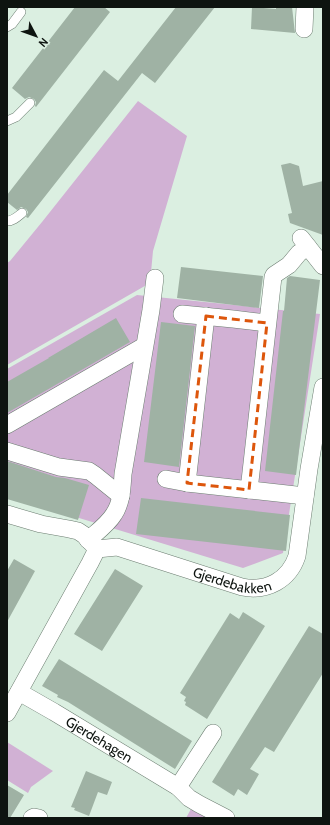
<svg xmlns="http://www.w3.org/2000/svg" width="330" height="825" viewBox="0 0 330 825" font-family="Cabin,sans-serif">
<style>
.green{fill:#d1b1d4}
.building{fill:#9fb2a4}
.lines{fill:none;stroke-linecap:round;stroke-linejoin:round}
.lane-casing{stroke:#6c7d71;stroke-width:10}
.street-casing{stroke:#6c7d71;stroke-width:18}
.lane{stroke:#fff;stroke-width:9}
.street{stroke:#fff;stroke-width:17}
.marked{fill:none;stroke:#dd560c;stroke-width:3;stroke-dasharray:8 5;stroke-linejoin:round}
.labels{text-anchor:middle;dominant-baseline:central;stroke-width:3.5;stroke-linejoin:round;paint-order:stroke}
.street-label{font-size:14px;fill:#0e1410;stroke:#dbefe1}
</style>
<rect width="100%" height="100%" fill="#dbefe1"/>
<path class="green" d="M 138,101 L 187,136 L 153,251 L 150,283 L 7,365 L 7,263 L 10,261 L 42,222 Z
M 137,295 L 320,314 L 283,553 L 243,568 L 7,496 L 7,369 Z
M 7,742 L 53,771 L 31,787 L 28,793 L 7,780 Z
M 191,809 L 211,818 L 186,818 Z"/>
<path class="building" d="M 75,7 L 104,7 L 110,12 L 36,107 L 35,106 L 36,102 L 34,99 L 29,97 L 25,99 L 12,88 Z
M 176,7 L 215,7 L 155,83 L 142,73 L 28,218 L 26,217 L 28,212 L 26,209 L 21,207 L 17,210 L 7,202 L 7,195 L 104,70 L 118,81 Z
M 252,7 L 276,9 L 276,7 L 292,7 L 295,33 L 251,29 Z
M 290,163 L 299,166 L 303,186 L 323,181 L 323,235 L 290,223 L 288,214 L 292,213 L 281,165 Z
M 181,267 L 263,276 L 259,308 L 177,298 Z
M 290,276 L 320,280 L 296,475 L 265,471 L 283,311 L 284,311 L 287,278 Z
M 116,318 L 130,342 L 7,413 L 7,382 L 49,358 L 48,358 Z
M 161,322 L 195,326 L 179,467 L 144,462 Z
M 7,461 L 56,477 L 65,478 L 89,485 L 78,520 L 7,499 Z
M 141,498 L 290,515 L 286,551 L 136,534 Z
M 14,559 L 35,571 L 7,622 L 7,571 Z
M 115,569 L 143,586 L 102,651 L 74,634 Z
M 243,612 L 265,626 L 207,719 L 185,705 L 186,702 L 184,701 L 186,697 L 180,693 L 230,613 L 239,619 Z
M 309,626 L 323,634 L 323,673 L 274,752 L 265,747 L 250,769 L 259,774 L 247,795 L 238,789 L 234,796 L 212,782 Z
M 59,659 L 192,741 L 175,769 L 68,702 L 57,697 L 58,695 L 42,686 Z
M 86,771 L 112,782 L 107,795 L 98,792 L 89,816 L 74,810 L 75,808 L 71,807 Z
M 7,785 L 24,795 L 10,818 L 7,818 Z"/>
<g class="lines">
<g class="lane-casing">
<path id="lane" d="M 7,27 L 12,24 L 21,12
M 7,121 L 16,117 L 30,103
M 7,221 C 13,221 17,217 22,213"/>
</g>
<g class="street-casing">
<g id="street">
<path d="M 304,29 L 305,7"/>
<path d="M 301,238 L 323,266"/>
<path d="M 182,314 L 233,319 L 267,323"/>
<path d="M 7,425 L 144,346"/>
<path d="M 7,451 L 59,467 L 89,471 L 95,475 L 121,496"/>
<path d="M 166,479 L 187,483 L 305,496"/>
<path d="M 187,483 L 206,316"/>
<path d="M 249,490 L 273,277 L 274,275 L 289,265 L 299,253 L 308,247"/>
<path id="s1" d="M 7,514 L 41,524 L 69,529 L 78,531 L 84,535 L 97,549 L 117,547 L 242,587 C 267,592 289,580 297,556 L 309,469 L 323,387"/>
<path d="M 88,540 C 97,532 108,524 114,514 C 122,502 122,487 123,474 L 151,310 L 155,278"/>
<path id="s2" d="M 19,692 L 54,712 L 178,787 L 189,798 L 199,804 L 226,818"/>
<path d="M 7,713 L 90,563 L 97,549"/>
<path d="M 178,787 L 213,733"/>
<path d="M 32,818 L 34,817 L 39,818"/>
</g>
</g>
<use href="#lane" class="lane"/>
<use href="#street" class="street"/>
</g>
<path class="marked" d="M 206,316 L 267,323 L 249,490 L 187,483 Z"/>
<g class="labels">
<g class="street-label">
<text stroke="none"><textPath href="#s1" startOffset="240">Gjerdebakken</textPath></text>
<text stroke="none"><textPath href="#s2" startOffset="93">Gjerdehagen</textPath></text>
</g>
</g>
<rect width="330" height="825" fill="none" stroke="#0e1410" stroke-width="16"/>
<g transform="translate(36 36) rotate(131)" stroke="#dbefe1" stroke-width="3" paint-order="stroke">
<path d="M0-3L7 15L0 10L-7 15Z" fill="#0e1410"/>
<text y="-6" font-size="11" font-weight="bold" text-anchor="middle" fill="#0e1410">N</text>
</g>
</svg>
